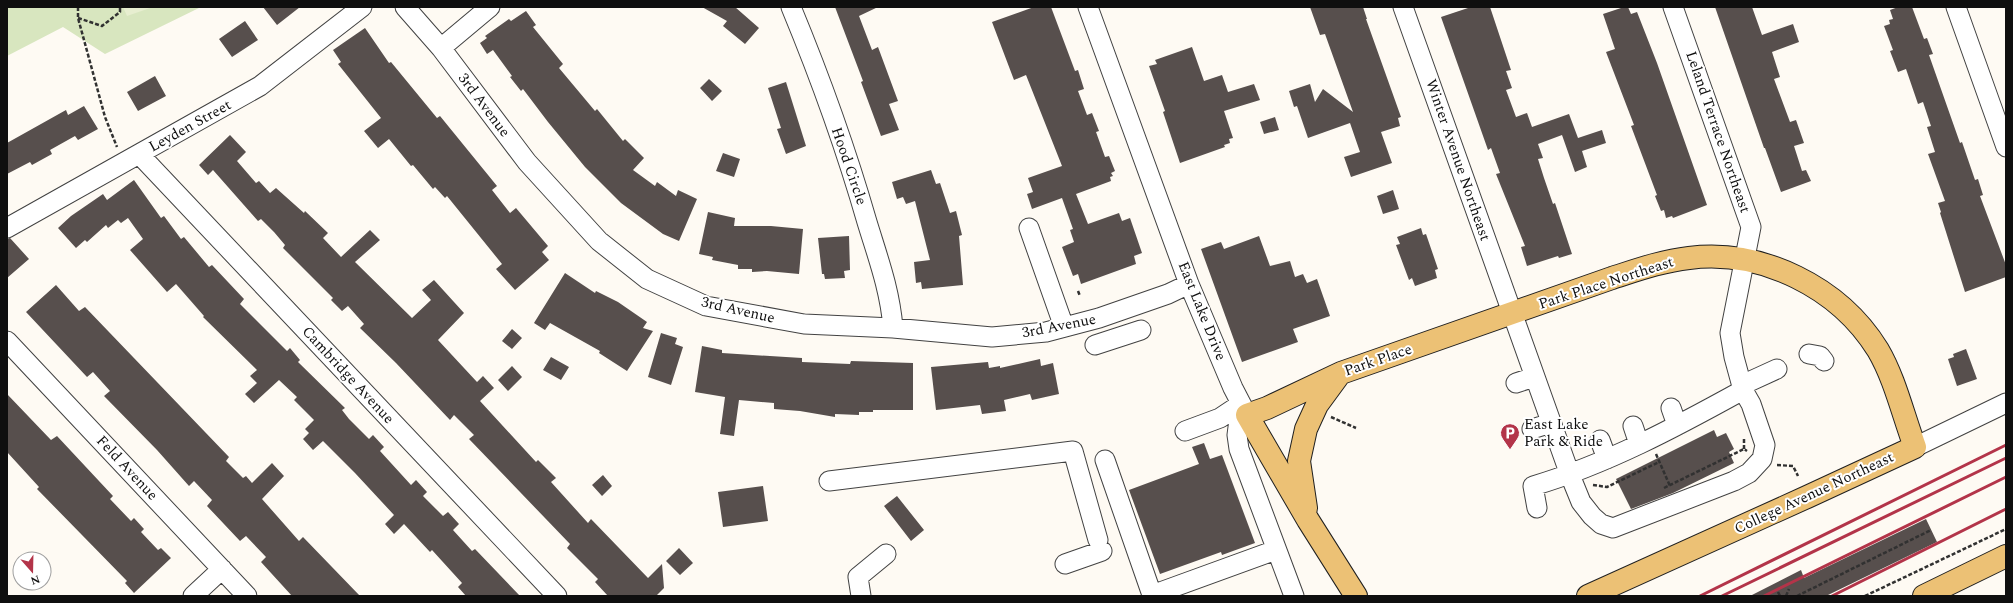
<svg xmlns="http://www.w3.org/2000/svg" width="2013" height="603" viewBox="0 0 2013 603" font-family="Spectral,serif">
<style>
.green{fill:#d8e6bf}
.pitch{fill:#e7eed0}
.building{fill:#574f4d}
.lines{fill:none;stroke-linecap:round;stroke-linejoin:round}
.minor-casing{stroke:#424242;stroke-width:21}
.major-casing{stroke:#202020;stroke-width:24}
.path{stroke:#313131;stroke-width:2.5;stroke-dasharray:4 2;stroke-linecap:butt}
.minor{stroke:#fff;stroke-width:19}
.major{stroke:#ecc175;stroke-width:22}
.rail{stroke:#b33449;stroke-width:3}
.labels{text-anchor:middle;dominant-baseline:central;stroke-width:4;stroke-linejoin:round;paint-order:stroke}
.street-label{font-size:15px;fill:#0f0f0f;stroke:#fff}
.poi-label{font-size:15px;fill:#0f0f0f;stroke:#fff;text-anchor:start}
</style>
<rect width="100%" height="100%" fill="#fefaf3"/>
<path class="green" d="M 7,7 L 201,7 L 105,54 L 63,27 L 7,56 Z"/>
<path class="pitch" d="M 123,7 L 153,7 L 127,16 Z"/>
<path class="building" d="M 263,7 L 300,7 L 277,25 Z
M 702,7 L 735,7 L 759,28 L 745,44 L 723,26 L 727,21 Z
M 835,7 L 878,7 L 859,16 L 872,50 L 878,47 L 898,101 L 889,104 L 899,130 L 881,136 L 861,82 L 863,81 Z
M 1034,7 L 1051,7 L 1075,71 L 1078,70 L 1084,89 L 1078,91 L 1087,115 L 1092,113 L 1099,131 L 1096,132 L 1105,157 L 1109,156 L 1115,171 L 1111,173 L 1113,176 L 1110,177 L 1111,181 L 1076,194 L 1088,224 L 1119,213 L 1122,221 L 1130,218 L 1142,253 L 1134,256 L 1136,264 L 1081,284 L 1078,274 L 1073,276 L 1062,247 L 1074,242 L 1070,230 L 1073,229 L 1062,198 L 1032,209 L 1027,194 L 1033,192 L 1028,178 L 1062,166 L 1026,75 L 1014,80 L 992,22 Z
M 1310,7 L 1363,7 L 1367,19 L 1366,19 L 1401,117 L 1398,118 L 1400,126 L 1381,132 L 1392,163 L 1351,177 L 1344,157 L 1360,152 L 1350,123 L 1308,138 L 1297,106 L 1294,107 L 1289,91 L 1310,84 L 1315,102 L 1323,89 L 1353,112 L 1325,34 L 1320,35 Z
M 1471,7 L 1490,7 L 1511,70 L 1506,71 L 1512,88 L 1506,90 L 1516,117 L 1527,113 L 1532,127 L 1569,114 L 1578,138 L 1602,130 L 1606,143 L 1582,151 L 1587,167 L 1575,172 L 1562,135 L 1538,144 L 1543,158 L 1538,159 L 1544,178 L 1553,204 L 1555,203 L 1572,254 L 1559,258 L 1558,256 L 1527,266 L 1521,247 L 1525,246 L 1496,174 L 1500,173 L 1491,148 L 1488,150 L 1441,17 Z
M 1624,7 L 1628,7 L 1631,14 L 1637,12 L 1657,63 L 1707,205 L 1673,218 L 1672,216 L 1666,218 L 1664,210 L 1661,211 L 1655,196 L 1657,195 L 1631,126 L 1634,125 L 1606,52 L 1615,49 L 1603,14 Z
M 1715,7 L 1752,7 L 1762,35 L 1793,24 L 1799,42 L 1772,52 L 1780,77 L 1774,79 L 1790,122 L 1796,120 L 1804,143 L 1794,146 L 1802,171 L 1806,170 L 1811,181 L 1781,192 L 1765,148 L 1764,148 Z
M 1898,7 L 1912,7 L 1924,39 L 1927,38 L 1933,54 L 1929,55 L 1960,143 L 1962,142 L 1975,180 L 1978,179 L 1983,195 L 1980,196 L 2006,265 L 2006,277 L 1965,292 L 1940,213 L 1941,212 L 1938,203 L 1945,201 L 1928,154 L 1935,152 L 1927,127 L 1931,126 L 1923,102 L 1918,104 L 1906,69 L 1898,72 L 1890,51 L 1893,50 L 1884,26 L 1890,24 L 1889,20 L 1893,19 L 1890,10 Z
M 526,11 L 536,25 L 533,27 L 563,64 L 559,68 L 595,111 L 597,109 L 623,141 L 625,139 L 644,158 L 633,170 L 655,186 L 657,182 L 676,196 L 678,190 L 697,199 L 679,241 L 663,234 L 621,203 L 585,167 L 548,122 L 523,89 L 521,91 L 510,77 L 512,76 L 493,50 L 487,54 L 480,43 L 487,38 L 485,36 L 509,19 L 511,21 Z
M 245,21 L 258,40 L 232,57 L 219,39 Z
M 365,28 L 389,63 L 391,62 L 437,118 L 440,116 L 497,186 L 492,190 L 510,213 L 516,208 L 548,246 L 542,252 L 549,260 L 515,290 L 496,269 L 502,264 L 447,196 L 445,198 L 435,187 L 433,189 L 413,165 L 411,166 L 389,139 L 378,148 L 364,131 L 381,118 L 342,69 L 338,64 L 341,62 L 333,50 Z
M 1192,47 L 1204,81 L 1222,75 L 1228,92 L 1254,84 L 1260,100 L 1224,111 L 1233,138 L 1229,139 L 1230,143 L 1224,145 L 1225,147 L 1180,163 L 1163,112 L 1165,111 L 1149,66 L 1157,64 L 1155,60 Z
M 155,76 L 166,96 L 138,111 L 127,92 Z
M 709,79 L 722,91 L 712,101 L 700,88 Z
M 786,82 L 806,146 L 786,154 L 777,129 L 781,128 L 768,88 Z
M 84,106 L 98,129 L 78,140 L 75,136 L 50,150 L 52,154 L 32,165 L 30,162 L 7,174 L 7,143 L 66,110 L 68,115 Z
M 1275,117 L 1279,130 L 1264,134 L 1260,122 Z
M 230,135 L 246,152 L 237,161 L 256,183 L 259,181 L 270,193 L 276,188 L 304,213 L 305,211 L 328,233 L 323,238 L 341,257 L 370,230 L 380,240 L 355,262 L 412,318 L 431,300 L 422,290 L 434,280 L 464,313 L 438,340 L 477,382 L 483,376 L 494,388 L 480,401 L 536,462 L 538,460 L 556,478 L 551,482 L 588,523 L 591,519 L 648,578 L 662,564 L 664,588 L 656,596 L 608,596 L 595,582 L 598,579 L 567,548 L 570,544 L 469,439 L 474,435 L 454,415 L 450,420 L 396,363 L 360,328 L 364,324 L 348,306 L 342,311 L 331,300 L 333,298 L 283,248 L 285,245 L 274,232 L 261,219 L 258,221 L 213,170 L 208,175 L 199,165 Z
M 723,153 L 740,159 L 734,177 L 716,171 Z
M 931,170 L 936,184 L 940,183 L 950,213 L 956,211 L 962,235 L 959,236 L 963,285 L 922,289 L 921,282 L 916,283 L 914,262 L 930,260 L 915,201 L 906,204 L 903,197 L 897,199 L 892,182 Z
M 134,180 L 161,218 L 164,216 L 181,239 L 184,237 L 209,267 L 212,265 L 244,299 L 240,304 L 287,351 L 290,348 L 300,360 L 298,362 L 345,408 L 342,410 L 349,419 L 369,439 L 373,435 L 384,447 L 380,451 L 411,485 L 416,480 L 427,492 L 423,496 L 443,516 L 448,512 L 459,524 L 453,530 L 472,551 L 475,549 L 520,596 L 466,596 L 458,587 L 462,583 L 432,550 L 430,552 L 404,524 L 394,534 L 385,524 L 394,515 L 355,473 L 323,441 L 313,450 L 303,439 L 309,433 L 305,429 L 314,420 L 294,400 L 297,397 L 279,380 L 254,403 L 245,394 L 257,383 L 250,376 L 257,370 L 203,317 L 204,316 L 176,284 L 167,292 L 130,250 L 143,239 L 128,218 L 121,223 L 118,220 L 108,228 L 106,225 L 87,242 L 85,240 L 76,248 L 58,228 L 71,216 L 103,194 L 107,200 Z
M 1393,190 L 1399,209 L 1383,214 L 1377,196 Z
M 708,212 L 735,218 L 734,226 L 771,226 L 803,229 L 799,274 L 767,271 L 752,272 L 752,269 L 738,269 L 738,265 L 712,260 L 713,257 L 699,254 Z
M 1421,228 L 1423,235 L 1426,234 L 1438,269 L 1435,270 L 1437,278 L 1415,286 L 1412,278 L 1409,280 L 1396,245 L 1400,244 L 1397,237 Z
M 849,236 L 850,270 L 844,271 L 845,278 L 825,279 L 824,274 L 822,274 L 818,238 Z
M 1259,236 L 1270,266 L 1290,261 L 1295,277 L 1303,274 L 1307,283 L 1317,279 L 1330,316 L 1293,329 L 1298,342 L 1242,362 L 1201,249 L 1221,242 L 1224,249 Z
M 10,238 L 29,259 L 7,278 L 7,239 Z
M 565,273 L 595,293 L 596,291 L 618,302 L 647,322 L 643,328 L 653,331 L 627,371 L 599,353 L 600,351 L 550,323 L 545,330 L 534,323 Z
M 56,285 L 79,311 L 85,307 L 229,457 L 226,461 L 243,478 L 246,476 L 252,483 L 272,463 L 284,476 L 262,499 L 299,541 L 303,537 L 360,596 L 292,596 L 261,562 L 266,557 L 246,536 L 240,541 L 207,506 L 212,500 L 194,481 L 189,486 L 157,450 L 104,396 L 110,391 L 93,372 L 87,377 L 26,312 Z
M 512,329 L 522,338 L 512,349 L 502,341 Z
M 661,333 L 677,338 L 675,344 L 683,347 L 671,385 L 648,377 Z
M 702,346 L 722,350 L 722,353 L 802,358 L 802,362 L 850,364 L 851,361 L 913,363 L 913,410 L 873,410 L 873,412 L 859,412 L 859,415 L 835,414 L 835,417 L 800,411 L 774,409 L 774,403 L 739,400 L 734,436 L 720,434 L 725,397 L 695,392 Z
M 1966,349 L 1977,379 L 1957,386 L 1948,359 L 1954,357 L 1953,354 Z
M 551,357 L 569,367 L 561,380 L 543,370 Z
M 1040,359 L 1041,366 L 1053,363 L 1059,394 L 1032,400 L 1030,394 L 1004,400 L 1006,411 L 982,414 L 980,405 L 936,410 L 931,367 L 988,362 L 989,368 L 1000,366 L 1000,368 Z
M 512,366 L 522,377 L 508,391 L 498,380 Z
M 7,394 L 51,440 L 57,436 L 113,496 L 110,499 L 131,521 L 134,518 L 144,529 L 141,532 L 158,550 L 161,548 L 171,558 L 134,593 L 125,583 L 127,581 L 37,489 L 39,487 L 7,452 Z
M 1714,430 L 1717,437 L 1726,433 L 1734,449 L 1729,452 L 1734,463 L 1673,493 L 1631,509 L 1616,479 Z
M 1204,443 L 1210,459 L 1222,455 L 1255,543 L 1222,555 L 1221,552 L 1160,574 L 1129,490 L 1199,464 L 1192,447 Z
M 603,475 L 612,486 L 602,496 L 592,485 Z
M 763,486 L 768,521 L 723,527 L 718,492 Z
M 897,496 L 924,530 L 911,541 L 884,506 Z
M 1926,519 L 1937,542 L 1826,596 L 1750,596 L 1801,570 L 1804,578 Z
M 679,548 L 693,563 L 680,575 L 666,561 Z"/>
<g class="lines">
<g class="minor-casing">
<path id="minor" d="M 405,7 L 441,48 L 527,162 L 599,241 L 647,279 L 706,306 L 804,324 L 893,328 L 992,337 L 1046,332 L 1099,318 L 1168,294 L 1189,284
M 791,7 C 820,77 846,149 867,222 C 878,258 890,290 893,328
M 1088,7 L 1189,284 L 1233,388 L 1247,415
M 1403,7 L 1570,475 L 1581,502 L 1592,516 L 1601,524 L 1613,528 L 1734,481 L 1749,473 L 1762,459 L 1765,445 L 1751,404 L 1743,390 L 1734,357 L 1730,333 L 1751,227 L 1673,7
M 1956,7 L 2006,147
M 441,48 L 490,7
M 139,154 L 557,596
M 7,228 L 260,86 L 362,7
M 1029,228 L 1064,327
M 7,341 L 247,596
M 1095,345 L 1141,330
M 1809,354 L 1820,356 L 1824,361
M 1516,383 L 1534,377
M 1742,385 L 1777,369
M 1241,404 L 1237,435 L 1239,449 L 1294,596
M 1671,408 L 1677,425
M 1633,426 L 1639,444
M 1532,429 L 1551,423
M 1185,431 L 1220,418 L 1241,404
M 1600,440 L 1607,459
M 1915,447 L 2006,403
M 1105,460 L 1152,595 L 1276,550
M 829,481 L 1073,451 L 1098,540
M 1537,508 L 1533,486 C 1607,464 1676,427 1743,390
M 1065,564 L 1102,551
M 193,596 L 222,569
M 861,596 L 858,577 L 886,554"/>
</g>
<g class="major-casing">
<path id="major" d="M 1306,508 L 1299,461 L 1306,429 L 1317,405 L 1339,375
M 1356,596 L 1308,520 L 1247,415 L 1267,408 L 1341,373 L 1612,278 C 1637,270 1662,261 1689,258 C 1762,249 1839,287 1878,350 C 1895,379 1903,415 1915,447 L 1807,497 L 1588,596
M 1924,596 L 2006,556"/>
</g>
<path class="path" d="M 78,7 L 78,18 L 105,117 L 117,147
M 78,18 L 102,26 L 120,12 L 120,7
M 1078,291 L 1080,296
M 1331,417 L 1356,428
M 1744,449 L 1744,439
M 1656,454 L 1670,486
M 1777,465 L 1793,466 L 1798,476
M 1593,485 L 1607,487 L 1659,462
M 1664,488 L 1744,449 L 1747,451
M 1778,592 L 1780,596
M 1786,596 L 1789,589
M 1797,596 L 1931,530
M 1865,596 L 2006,529"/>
<use href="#minor" class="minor"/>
<use href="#major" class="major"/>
<path class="rail" d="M 1700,596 L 2006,445
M 1722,596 L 2006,458
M 1764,596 L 2006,477
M 1832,596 L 2006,509"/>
</g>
<defs>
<g id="parking-pin" transform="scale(1)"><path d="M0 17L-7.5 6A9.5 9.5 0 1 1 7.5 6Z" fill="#b33449" stroke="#fff"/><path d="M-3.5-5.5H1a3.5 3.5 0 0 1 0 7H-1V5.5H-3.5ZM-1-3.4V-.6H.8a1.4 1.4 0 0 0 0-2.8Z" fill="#fff"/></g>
</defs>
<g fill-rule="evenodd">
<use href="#parking-pin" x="1510" y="433"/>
</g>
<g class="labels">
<g class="street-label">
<text transform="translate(484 105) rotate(53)">3rd Avenue</text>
<text transform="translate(190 126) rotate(-29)">Leyden Street</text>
<text transform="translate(1718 132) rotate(71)">Leland Terrace Northeast</text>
<text transform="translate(1458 160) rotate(71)">Winter Avenue Northeast</text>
<text transform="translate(849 166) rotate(71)">Hood Circle</text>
<text transform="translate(1606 283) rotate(-18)">Park Place Northeast</text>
<text transform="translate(738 310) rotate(13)">3rd Avenue</text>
<text transform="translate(1202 311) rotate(68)">East Lake Drive</text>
<text transform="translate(1059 326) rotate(-11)">3rd Avenue</text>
<text transform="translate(1378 360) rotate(-19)">Park Place</text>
<text transform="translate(348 375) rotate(47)">Cambridge Avenue</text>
<text transform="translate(127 468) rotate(47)">Feld Avenue</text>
<text transform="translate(1814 493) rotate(-25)">College Avenue Northeast</text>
</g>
<g class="poi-label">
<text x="1524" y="424">East Lake<tspan x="1524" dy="17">Park &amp; Ride</tspan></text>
</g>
</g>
<rect width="2013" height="603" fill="none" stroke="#0f0f0f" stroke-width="16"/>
<g transform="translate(32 571) rotate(160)"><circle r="19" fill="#ffffff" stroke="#9f9f9f"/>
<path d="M0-3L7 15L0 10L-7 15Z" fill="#b33449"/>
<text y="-6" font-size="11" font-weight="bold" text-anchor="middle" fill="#0f0f0f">N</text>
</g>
</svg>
